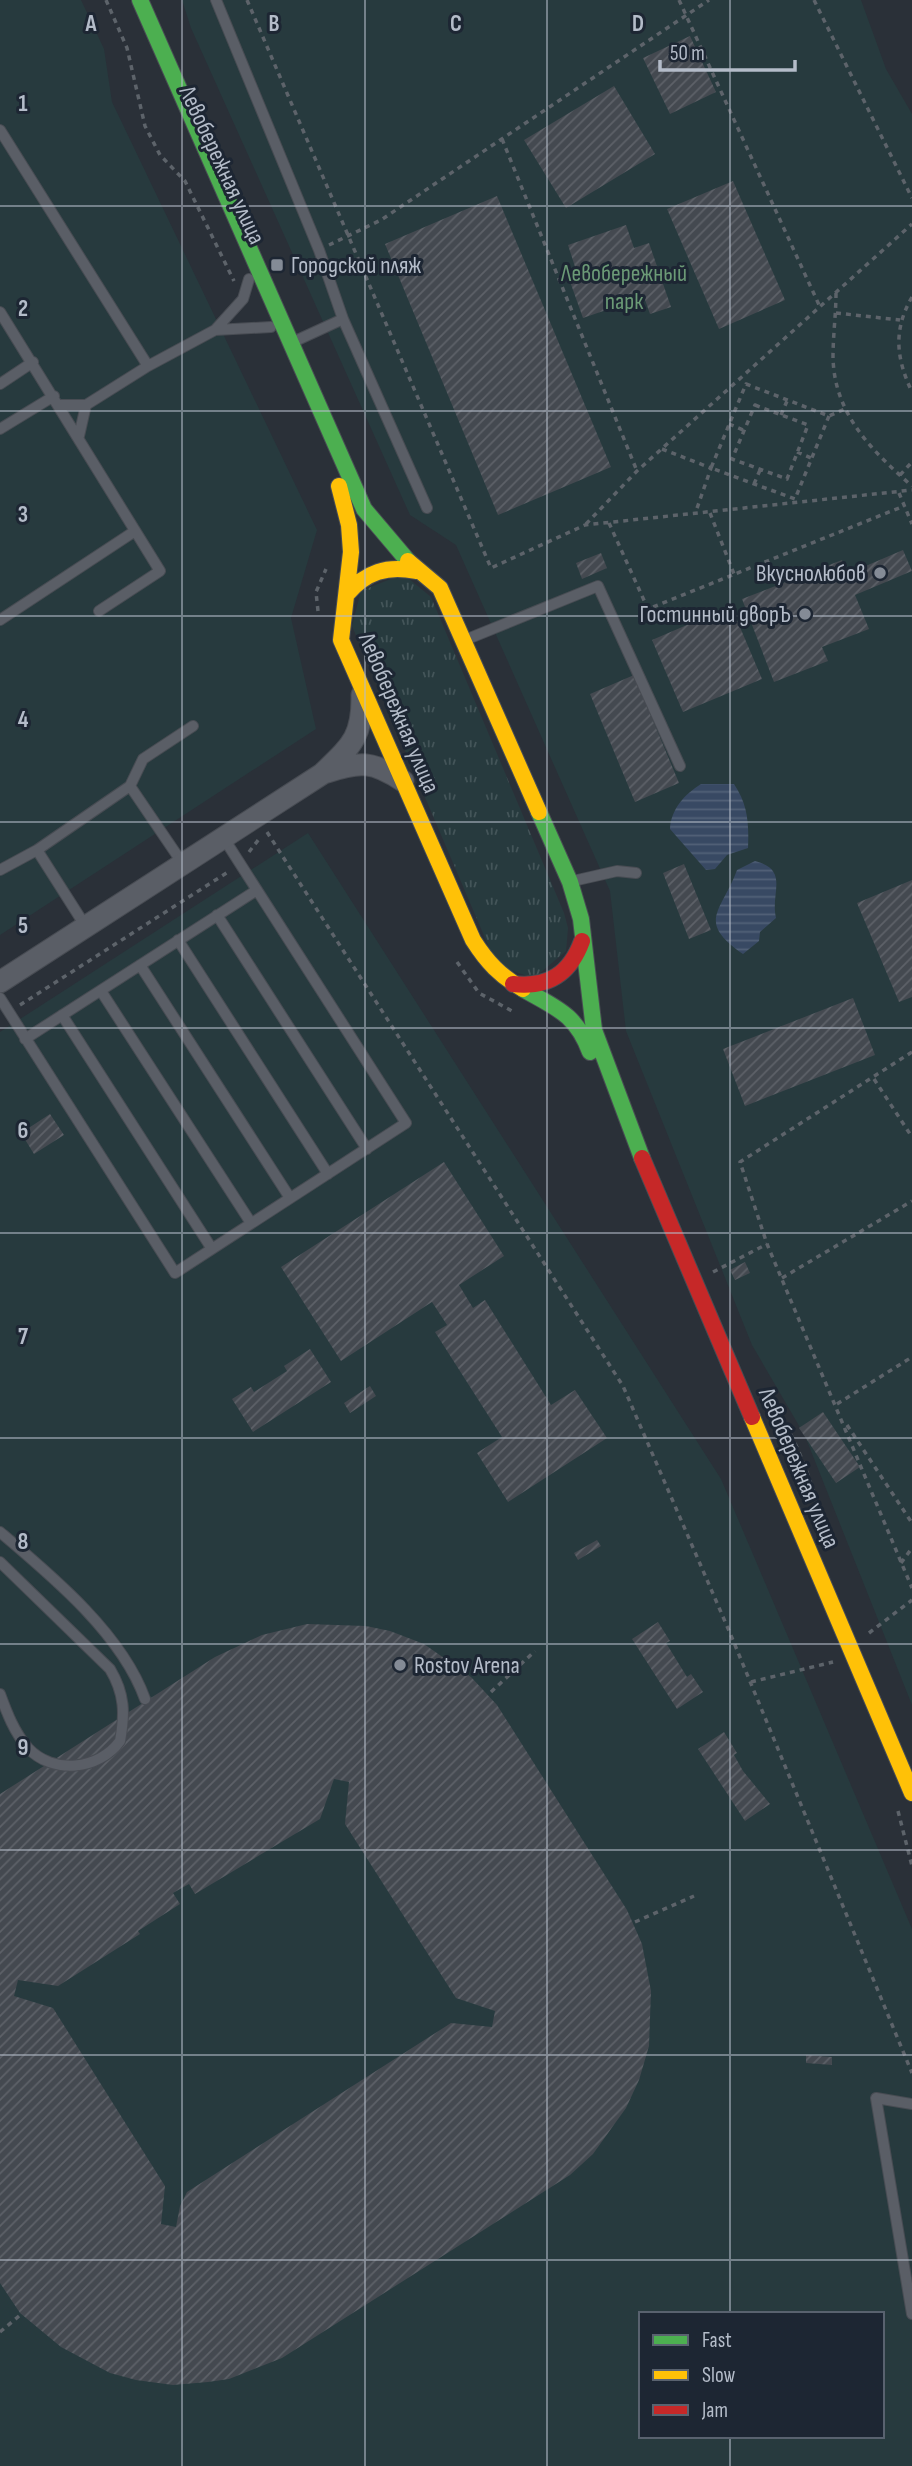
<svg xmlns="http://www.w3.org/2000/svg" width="912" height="2466" viewBox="0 0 912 2466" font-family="'Sofia Sans Condensed',sans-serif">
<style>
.grass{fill:url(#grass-tufts)}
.park{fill:#273a3e;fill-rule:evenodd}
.water{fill:url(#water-rules)}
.building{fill:url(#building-hatch);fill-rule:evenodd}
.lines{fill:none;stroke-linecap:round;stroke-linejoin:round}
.lane-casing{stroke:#484c53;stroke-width:12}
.street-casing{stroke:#484c53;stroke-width:23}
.fast-casing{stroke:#484c53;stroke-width:18}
.slow-casing{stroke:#484c53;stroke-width:18}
.jam-casing{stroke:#484c53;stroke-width:18}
.path{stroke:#5d636a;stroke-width:3.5;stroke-dasharray:5 5;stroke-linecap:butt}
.lane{stroke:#5a5e66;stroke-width:10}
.street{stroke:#5a5e66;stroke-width:21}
.fast{stroke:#4caf50;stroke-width:16}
.slow{stroke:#ffc107;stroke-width:16}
.jam{stroke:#c62828;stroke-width:16}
.grid{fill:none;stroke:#b4bcc9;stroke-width:2;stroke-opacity:0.55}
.poi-dot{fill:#848b96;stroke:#1d2633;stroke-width:2.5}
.labels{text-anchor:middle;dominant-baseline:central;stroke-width:6;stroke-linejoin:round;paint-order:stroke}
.street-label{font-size:24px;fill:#b4bcc9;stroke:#1d2633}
.poi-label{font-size:24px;fill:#b4bcc9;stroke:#1d2633;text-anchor:start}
.park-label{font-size:24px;fill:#6b9a76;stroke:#1d2633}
.grid-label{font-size:23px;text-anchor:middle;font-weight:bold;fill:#b4bcc9;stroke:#1d2633;stroke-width:6;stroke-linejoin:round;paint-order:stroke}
</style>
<defs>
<pattern id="grass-tufts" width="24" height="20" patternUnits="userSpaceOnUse" patternTransform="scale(1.75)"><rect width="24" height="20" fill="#273a3e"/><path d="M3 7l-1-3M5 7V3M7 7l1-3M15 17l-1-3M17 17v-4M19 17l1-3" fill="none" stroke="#445559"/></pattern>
<pattern id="water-rules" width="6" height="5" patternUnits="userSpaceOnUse" patternTransform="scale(1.75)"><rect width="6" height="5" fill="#384963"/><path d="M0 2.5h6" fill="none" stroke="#526178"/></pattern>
<pattern id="building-hatch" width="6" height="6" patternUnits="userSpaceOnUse" patternTransform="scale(1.75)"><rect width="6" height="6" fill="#444950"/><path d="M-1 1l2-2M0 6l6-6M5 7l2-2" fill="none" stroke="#5d6168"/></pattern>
</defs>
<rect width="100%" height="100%" fill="#2a3038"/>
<path class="grass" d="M 403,574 L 431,597 L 564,913 L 568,928 L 566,951 L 534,978 L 497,966 L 352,626 L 361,591 Z"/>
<path class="park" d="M 0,0 L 81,0 L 104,49 L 112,102 L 317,530 L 291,618 L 316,729 L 0,935 Z
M 182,0 L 861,0 L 886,69 L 912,114 L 912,1705 L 805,1436 L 752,1345 L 626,1031 L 610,891 L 456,545 L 410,515 L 191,28 Z
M 308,833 L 721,1479 L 912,1929 L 912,2466 L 0,2466 L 0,1032 ZM 641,2314 L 882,2314 L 882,2436 L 641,2436 Z"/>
<path class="water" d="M 701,784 L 734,784 C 748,805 749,823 748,848 L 727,855 L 715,869 L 706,870 L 670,829 C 671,809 685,794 701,784 Z
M 755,861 C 790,870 770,893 776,918 L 760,932 L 759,941 L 743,954 C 696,921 721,913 737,870 Z"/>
<path class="building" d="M 690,36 L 716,92 L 670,114 L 643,58 Z
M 614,86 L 655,154 L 566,208 L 524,140 Z
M 733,181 L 785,300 L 719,329 L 667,209 Z
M 497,196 L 611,467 L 498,515 L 385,244 Z
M 626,225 L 634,248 L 649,243 L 671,307 L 650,314 L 644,297 L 583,318 L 568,276 L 577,273 L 568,245 Z
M 903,550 L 912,571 L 855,595 L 869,629 L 822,647 L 828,661 L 774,682 L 742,599 L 842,560 L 847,574 Z
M 601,553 L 607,568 L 582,579 L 576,563 Z
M 731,606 L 762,679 L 683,712 L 652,640 Z
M 634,675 L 679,783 L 635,802 L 590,694 Z
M 684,864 L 711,930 L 689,939 L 663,873 Z
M 912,880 L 912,997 L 899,1002 L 857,903 Z
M 853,998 L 875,1055 L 745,1106 L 723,1049 Z
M 50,1114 L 64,1135 L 34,1154 L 21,1133 Z
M 444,1162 L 504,1256 L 459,1285 L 473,1308 L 485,1300 L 551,1405 L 575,1390 L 607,1438 L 508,1502 L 477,1453 L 502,1437 L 435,1332 L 447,1325 L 432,1302 L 341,1361 L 281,1267 Z
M 745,1262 L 750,1273 L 735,1280 L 730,1270 Z
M 310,1349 L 331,1382 L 253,1432 L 232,1399 L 251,1387 L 254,1392 L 287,1371 L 284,1366 Z
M 370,1386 L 376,1396 L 350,1413 L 344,1403 Z
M 823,1412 L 860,1467 L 836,1483 L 799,1428 Z
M 597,1540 L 601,1546 L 578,1560 L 574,1553 Z
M 658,1622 L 670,1641 L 666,1643 L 687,1677 L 691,1674 L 703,1692 L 677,1709 L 632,1639 Z
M 307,1624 L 366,1626 L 390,1631 L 424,1644 L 471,1677 L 497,1705 L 627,1910 L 642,1944 L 651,1991 L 649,2046 L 639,2080 L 626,2108 L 593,2154 L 570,2175 L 282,2358 L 229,2379 L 208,2382 L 173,2385 L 136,2380 L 110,2373 L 61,2347 L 20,2313 L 0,2283 L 0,1794 L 215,1657 L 262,1635 ZM 334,1779 L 349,1782 L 345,1824 L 456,1998 L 495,2011 L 492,2027 L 451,2023 L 187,2192 L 180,2206 L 176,2227 L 161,2224 L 165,2186 L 53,2008 L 14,1996 L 18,1980 L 58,1986 L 140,1934 L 138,1931 L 180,1904 L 173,1893 L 189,1884 L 195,1894 L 320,1819 Z
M 724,1732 L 737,1753 L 734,1755 L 743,1771 L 770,1804 L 745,1821 L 698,1749 Z
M 806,2055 L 832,2057 L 832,2065 L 806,2063 Z"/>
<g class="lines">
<g class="lane-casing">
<path id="lane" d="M 216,0 L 319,250 L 343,319 L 293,342
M 0,130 L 148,366
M 0,312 L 160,571 L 99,611
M 343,319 L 427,508
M 215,330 L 271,327
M 0,384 L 33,362
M 58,405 L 86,405 L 148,366 L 215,330 L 243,299 L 249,279
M 0,429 L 54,396
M 79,436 L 86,405
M 0,620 L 135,531
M 465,640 L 598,586 L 680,766
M 130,786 L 183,864
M 37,850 L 86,927
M 0,870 L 37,850 L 130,786 L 143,759 L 193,726
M 573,881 L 617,871 L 636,873
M 217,915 L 367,1149
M 178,940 L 328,1174
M 140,965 L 290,1198
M 101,991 L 251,1223
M 0,998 L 175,1273 L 406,1123 L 223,837
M 62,1015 L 212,1249
M 25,1039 L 257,890
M 0,1532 C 52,1576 122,1634 145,1699
M 0,1562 L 110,1669 C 125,1694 125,1714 120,1741 C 99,1770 53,1775 28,1748 C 14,1732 7,1713 0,1694
M 912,2104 L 876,2098 L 912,2314"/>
</g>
<g class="street-casing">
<path id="street" d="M 327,772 C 360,761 373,761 403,781
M 0,982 L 322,774 C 351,746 363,737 362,695"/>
</g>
<g class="fast-casing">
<path id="fast" d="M 140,0 L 364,509 L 408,561
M 539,812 L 570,882 L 581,919 L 594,1030 L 642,1158
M 523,989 C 556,1008 576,1014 590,1052"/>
</g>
<g class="slow-casing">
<path id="slow" d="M 339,486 L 349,525 L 351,552 L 341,640 L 473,940 C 487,962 500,976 523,989
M 408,561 L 440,588 L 539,812
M 347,594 C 366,572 387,565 416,571
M 752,1417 L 912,1793"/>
</g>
<g class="jam-casing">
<path id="jam" d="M 513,984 C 548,988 570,974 582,941
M 642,1158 L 752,1417"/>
</g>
<path class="path" d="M 106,0 L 127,48 L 145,126 L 160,155 L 185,181 L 234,281
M 247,0 L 491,568 L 585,525 L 912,490
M 679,0 L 820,307
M 814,0 L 912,198
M 502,139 L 637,471
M 329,245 L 381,220 L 709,0
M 836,293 C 836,314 833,335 833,357 C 834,414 872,451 912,486
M 912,297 C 893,330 896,358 912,392
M 836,313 L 900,320
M 755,405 L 808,425 L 787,479 L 732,459 Z
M 781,415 L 787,401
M 829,416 L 795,499 L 711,468 L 746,384 L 829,416 L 845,409
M 729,424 L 743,430
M 662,449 L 711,468 L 695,514
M 797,452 L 811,458
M 900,475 L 912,462
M 754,484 L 760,470
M 899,493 L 912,524
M 710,513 L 734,574
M 609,523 L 648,609 L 904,506
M 586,524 L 637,471 L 912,224
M 318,611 L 316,592 L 326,569
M 267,832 L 623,1386 L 730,1633 L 912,2073
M 249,852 L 259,839
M 457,962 L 479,993 L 512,1011
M 20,1005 L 228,872
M 912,1052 L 740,1162 L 767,1244 L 912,1588
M 874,1079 L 912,1137
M 713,1272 L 767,1244
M 782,1278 L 912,1201
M 837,1404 L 912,1357
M 776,1408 C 796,1440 809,1474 819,1510
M 847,1425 L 912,1523
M 901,1563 L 912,1548
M 869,1633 L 912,1600
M 751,1682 L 833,1662
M 491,1692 L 535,1651
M 898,1811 L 912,1866
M 635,1922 L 694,1896
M 0,2332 L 19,2316"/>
<use href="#lane" class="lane"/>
<use href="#street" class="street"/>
<use href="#fast" class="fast"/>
<use href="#slow" class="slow"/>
<use href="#jam" class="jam"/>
</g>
<path class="grid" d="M 182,0 L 182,2466M 365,0 L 365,2466M 547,0 L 547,2466M 730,0 L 730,2314M 0,206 L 912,206M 0,411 L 912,411M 0,616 L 912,616M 0,822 L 912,822M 0,1028 L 912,1028M 0,1233 L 912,1233M 0,1438 L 912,1438M 0,1644 L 912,1644M 0,1850 L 912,1850M 0,2055 L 912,2055M 0,2260 L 912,2260M 730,2436 L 730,2466"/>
<g class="poi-dot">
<rect x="270" y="258" width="14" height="14" rx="3.5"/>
<circle cx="880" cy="573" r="7"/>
<circle cx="805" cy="614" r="7"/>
<circle cx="400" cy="1665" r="7"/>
</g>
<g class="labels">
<g class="street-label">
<text transform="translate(222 165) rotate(65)">Левобережная улица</text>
<text transform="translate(399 713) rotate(67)">Левобережная улица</text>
<text transform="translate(799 1468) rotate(67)">Левобережная улица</text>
</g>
<g class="poi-label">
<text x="291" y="265">Городской пляж</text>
<text x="866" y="573" text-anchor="end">Вкуснолюбов</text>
<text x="791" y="614" text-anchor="end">Гостинный дворЪ</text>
<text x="414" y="1665">Rostov Arena</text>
</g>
<g class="park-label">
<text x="624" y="273">Левобережный<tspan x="624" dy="28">парк</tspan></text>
</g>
</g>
<g class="grid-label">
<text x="91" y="31">A</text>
<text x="274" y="31">B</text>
<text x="456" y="31">C</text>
<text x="638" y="31">D</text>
<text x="23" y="111">1</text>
<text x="23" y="316">2</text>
<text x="23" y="522">3</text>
<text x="23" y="727">4</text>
<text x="23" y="933">5</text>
<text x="23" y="1138">6</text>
<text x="23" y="1344">7</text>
<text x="23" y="1549">8</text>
<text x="23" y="1755">9</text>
</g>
<rect x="639" y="2312" width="245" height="126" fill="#1d2633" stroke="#59626f" stroke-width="2"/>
<rect x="653" y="2335" width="35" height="10" fill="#4caf50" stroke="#59626f" stroke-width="2"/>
<text x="702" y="2347" font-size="21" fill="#b4bcc9">Fast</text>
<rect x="653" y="2370" width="35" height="10" fill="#ffc107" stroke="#59626f" stroke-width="2"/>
<text x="702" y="2382" font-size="21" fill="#b4bcc9">Slow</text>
<rect x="653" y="2405" width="35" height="10" fill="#c62828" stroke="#59626f" stroke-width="2"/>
<text x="702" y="2417" font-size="21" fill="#b4bcc9">Jam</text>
<path d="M660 60v10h135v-10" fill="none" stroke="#b4bcc9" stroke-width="3.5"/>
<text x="670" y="60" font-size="21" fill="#b4bcc9" stroke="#1d2633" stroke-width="5" paint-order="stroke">50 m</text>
</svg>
